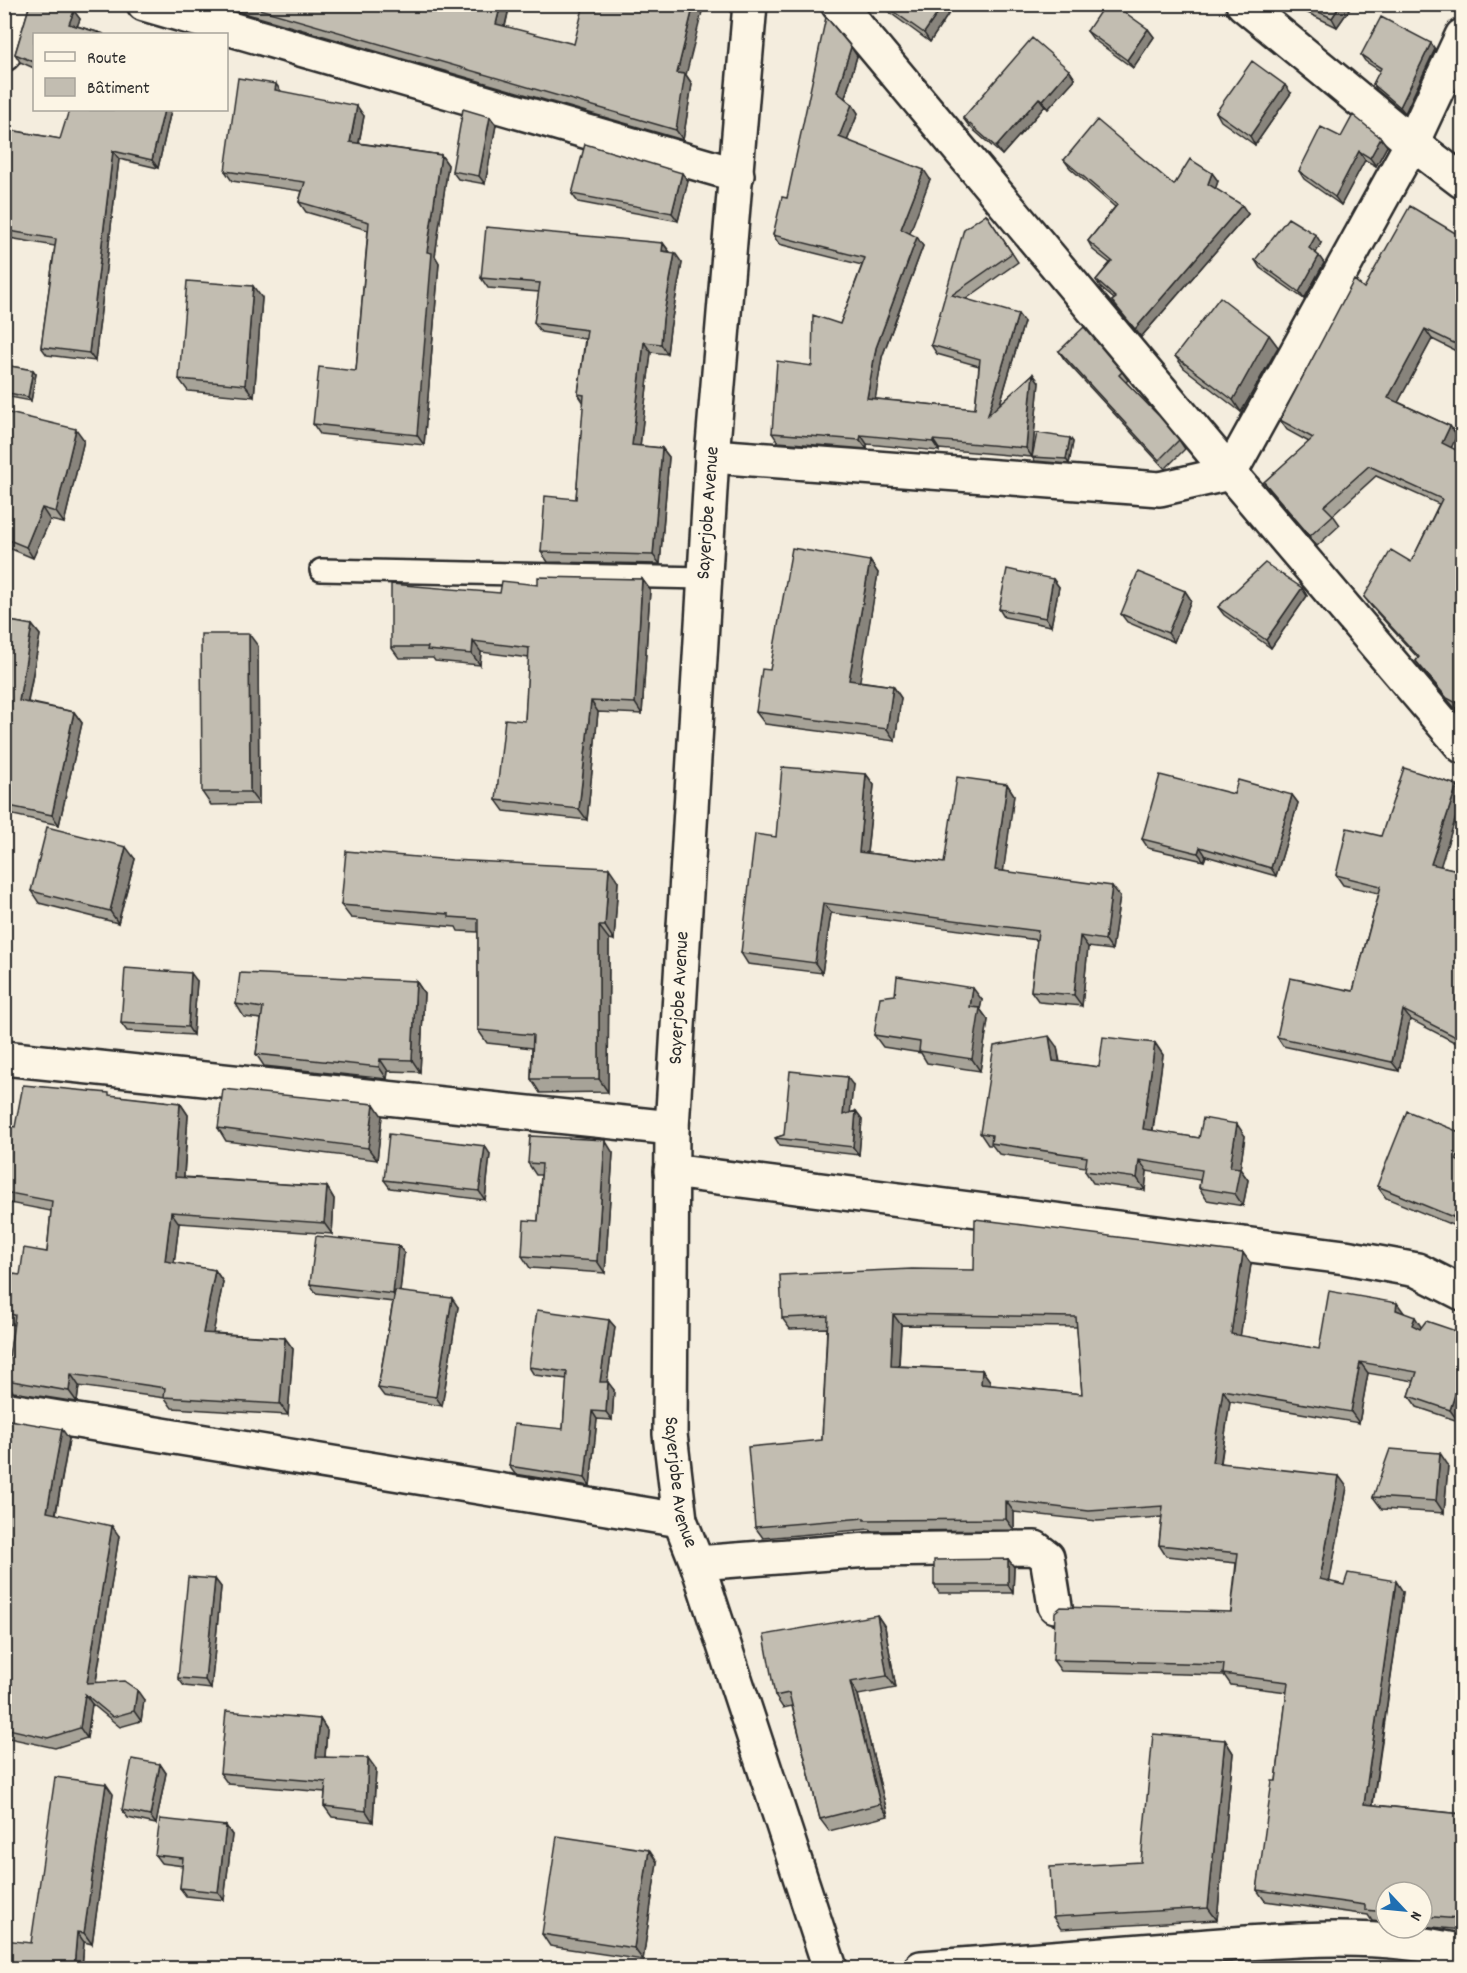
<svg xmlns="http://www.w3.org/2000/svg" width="1467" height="1973" viewBox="0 0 1467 1973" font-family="Dekko,sans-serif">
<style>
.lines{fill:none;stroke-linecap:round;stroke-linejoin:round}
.lane-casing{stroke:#2b2b2b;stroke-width:26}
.street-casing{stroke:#2b2b2b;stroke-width:38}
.primary-casing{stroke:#2b2b2b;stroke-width:38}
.lane{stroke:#fcf5e5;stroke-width:21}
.street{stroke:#fcf5e5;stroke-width:33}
.primary{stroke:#fcf5e5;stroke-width:33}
.wall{fill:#a7a398;stroke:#2b2b2b;stroke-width:1.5;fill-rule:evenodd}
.shaded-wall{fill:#88847c;stroke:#2b2b2b;stroke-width:1.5}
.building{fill:#c2bdb1;stroke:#2b2b2b;stroke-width:1.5;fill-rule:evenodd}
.labels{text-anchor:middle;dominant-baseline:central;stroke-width:5;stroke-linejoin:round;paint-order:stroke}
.street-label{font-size:20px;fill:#2b2b2b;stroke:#fcf5e5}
</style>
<rect width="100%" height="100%" fill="#f4edde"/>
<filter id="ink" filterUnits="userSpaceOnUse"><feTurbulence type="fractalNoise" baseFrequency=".0167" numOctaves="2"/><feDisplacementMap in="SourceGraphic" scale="12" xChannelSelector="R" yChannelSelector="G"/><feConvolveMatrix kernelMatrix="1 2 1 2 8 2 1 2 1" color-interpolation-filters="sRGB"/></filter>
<g filter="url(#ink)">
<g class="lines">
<g class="lane-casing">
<path id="lane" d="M 321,570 L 704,578"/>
</g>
<g class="street-casing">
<path id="street" d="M 144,4 L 737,175
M 838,4 L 1230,473 L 1462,746
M 1243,4 L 1412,143 L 1462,181
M 4,54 L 19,4
M 712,456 L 1160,489 L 1230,473 L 1412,143 L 1462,36
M 4,1058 L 672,1128
M 671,1171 L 1345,1257 L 1417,1270 L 1462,1293
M 4,1409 L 680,1520
M 697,1563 L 868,1550 L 1035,1548 L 1047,1557 L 1055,1606
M 921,1968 C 1007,1962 1094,1955 1181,1948 C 1273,1941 1371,1930 1462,1952"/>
</g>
<g class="primary-casing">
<g id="primary">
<path id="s1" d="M 750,4 L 712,456 L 672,1128 L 670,1434 L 680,1520 L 697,1563 L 830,1968"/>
</g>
</g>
<use href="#lane" class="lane"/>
<use href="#street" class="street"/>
<use href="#primary" class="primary"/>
</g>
<path class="wall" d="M 30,4 L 59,4 L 74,11 L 80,19 L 77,26 L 104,34 L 34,34 L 34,68 L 20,62 L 15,54 Z
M 213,4 L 510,4 L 505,27 L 686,75 L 692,84 L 683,140 Z
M 883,4 L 955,4 L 930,42 L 889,12 Z
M 1289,4 L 1353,4 L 1337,27 Z
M 1148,29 L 1154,37 L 1133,68 L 1093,39 L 1087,31 Z
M 1435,49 L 1405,113 L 1377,90 L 1373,84 L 1380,71 L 1365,61 L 1361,55 Z
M 857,56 L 845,98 L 852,104 L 858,113 L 847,141 L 930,179 L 909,233 L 923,246 L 882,357 L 875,399 L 975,409 L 979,366 L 937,354 L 931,345 L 986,214 L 1018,262 L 966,299 L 1024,322 L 1000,404 L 1033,374 L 1039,382 L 1032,457 L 1070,438 L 1073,442 L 1069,464 L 1035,461 L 1032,457 L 939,449 L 939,451 L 867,444 L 867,449 L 778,442 L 772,433 L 812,366 L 840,324 L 862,265 L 779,244 L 773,235 L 787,198 Z
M 1069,70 L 1075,79 L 1048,109 L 1045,106 L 1002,155 L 969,126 L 963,118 Z
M 282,92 L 364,116 L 359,143 L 441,155 L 448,165 L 435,256 L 439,263 L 424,445 L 320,434 L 313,424 L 356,371 L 368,230 L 306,212 L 299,202 L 302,191 L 232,181 L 225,171 Z
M 1291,93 L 1255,145 L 1221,121 L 1216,112 Z
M 171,110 L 158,168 L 119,159 L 95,361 L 47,355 L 41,347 L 55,246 L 4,237 L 4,129 L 60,139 Z
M 490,117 L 496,125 L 485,184 L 458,179 L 452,171 Z
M 1341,137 L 1381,138 L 1387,146 L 1376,166 L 1365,160 L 1341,205 L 1304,179 L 1299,171 Z
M 1064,160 L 1174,185 L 1212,173 L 1218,181 L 1215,189 L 1248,214 L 1141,337 L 1118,309 L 1112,301 L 1114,299 L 1101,288 L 1096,280 L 1110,263 L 1093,250 L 1088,241 L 1115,207 L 1070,168 Z
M 688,181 L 678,221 L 578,202 L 572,194 Z
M 1462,237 L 1462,354 L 1432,339 L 1398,402 L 1450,426 L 1457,435 L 1451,448 L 1462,453 L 1462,712 L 1454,707 L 1422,670 L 1416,661 L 1418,658 L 1371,606 L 1364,597 L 1411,562 L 1439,504 L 1376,476 L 1333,515 L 1340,525 L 1317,546 L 1271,492 L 1264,482 L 1309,442 L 1287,430 L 1280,420 L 1364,288 Z
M 663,243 L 670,252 L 682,263 L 670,329 L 667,354 L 651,352 L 640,446 L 662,448 L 669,457 L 660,564 L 548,562 L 541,552 L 576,499 L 584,403 L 578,394 L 585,339 L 541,332 L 534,323 L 539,292 L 488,288 L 481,278 Z
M 1321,243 L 1316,253 L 1324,263 L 1304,299 L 1260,268 L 1255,260 Z
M 262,298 L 254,397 L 188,391 L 179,379 Z
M 1269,335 L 1278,347 L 1241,412 L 1184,368 L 1175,356 Z
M 1059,351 L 1122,372 L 1128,380 L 1126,382 L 1179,440 L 1185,449 L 1165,469 L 1064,359 Z
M 4,365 L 33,370 L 36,374 L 31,401 L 4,396 Z
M 4,416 L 84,440 L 64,523 L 50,520 L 33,558 L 4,546 Z
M 870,561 L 878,573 L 859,681 L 893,686 L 901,698 L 895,741 L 765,724 L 756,712 L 770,670 Z
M 642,579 L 650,590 L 642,714 L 598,712 L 587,820 L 504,811 L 496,800 L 525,721 L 529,658 L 481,652 L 480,665 L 435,661 L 433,658 L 399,658 L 391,647 L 500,593 L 538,585 Z
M 1053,579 L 1059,587 L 1051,626 L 1004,617 L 999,609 Z
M 1302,588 L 1307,596 L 1271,648 L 1224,615 L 1218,607 Z
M 1185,591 L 1191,600 L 1174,642 L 1127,622 L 1121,614 Z
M 4,620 L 32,625 L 40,635 L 28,702 L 74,712 L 82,723 L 59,825 L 4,813 Z
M 258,646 L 259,804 L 211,805 L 202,792 Z
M 866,774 L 874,785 L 867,853 L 944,863 L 1007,784 L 1014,795 L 1003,871 L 1120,896 L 1112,950 L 1088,947 L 1082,1006 L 1039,1002 L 1031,991 L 1037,940 L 831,913 L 822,973 L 748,964 L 741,953 L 776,837 Z
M 1457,785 L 1462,793 L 1462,798 L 1440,866 L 1462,871 L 1462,1046 L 1410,1019 L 1399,1071 L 1283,1046 L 1277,1037 L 1353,991 L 1379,893 L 1343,885 L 1336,875 L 1381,836 Z
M 1234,794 L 1292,795 L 1298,803 L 1276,876 L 1206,856 L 1204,861 L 1148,848 L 1142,839 Z
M 135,859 L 118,923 L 39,903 L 31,891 Z
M 618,881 L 614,940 L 609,939 L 608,1092 L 540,1093 L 531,1079 L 532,1048 L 487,1043 L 478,1030 L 478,932 L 458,931 L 456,927 L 351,918 L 341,905 Z
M 197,981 L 193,1035 L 127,1031 L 121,1023 Z
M 416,981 L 424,993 L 420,1072 L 388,1071 L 387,1079 L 264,1066 L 256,1054 L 261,1019 L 244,1017 L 236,1004 Z
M 982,1000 L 980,1009 L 988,1020 L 980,1071 L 927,1063 L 921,1053 L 883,1047 L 874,1035 Z
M 1155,1043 L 1163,1055 L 1153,1131 L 1199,1138 L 1245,1136 L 1240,1169 L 1248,1180 L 1243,1206 L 1207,1200 L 1199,1188 L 1200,1180 L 1147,1171 L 1145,1190 L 1093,1183 L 1085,1171 L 1086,1167 L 999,1154 L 992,1145 L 988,1145 L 980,1133 L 1057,1047 L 1060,1062 L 1099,1067 Z
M 853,1085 L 850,1113 L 856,1111 L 862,1119 L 859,1155 L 780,1146 L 775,1138 L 784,1135 Z
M 111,1096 L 180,1103 L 188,1115 L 184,1177 L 327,1187 L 334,1199 L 332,1234 L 179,1223 L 174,1263 L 215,1270 L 223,1282 L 213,1333 L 285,1338 L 293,1349 L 288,1415 L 172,1408 L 165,1398 L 79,1386 L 77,1402 L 13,1392 L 6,1380 L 14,1325 L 4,1323 L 4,1273 L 20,1275 L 47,1252 L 51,1211 L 4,1202 L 4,1125 L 15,1127 Z
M 382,1116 L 377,1160 L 226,1141 L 218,1128 Z
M 1462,1133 L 1462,1229 L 1386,1198 L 1377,1186 Z
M 613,1153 L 605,1273 L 530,1268 L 522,1256 L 538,1221 L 541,1175 L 536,1175 L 528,1163 Z
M 490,1154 L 485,1200 L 390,1188 L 384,1180 Z
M 404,1253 L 400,1292 L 458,1307 L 442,1406 L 384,1396 L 378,1388 L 393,1302 L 316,1293 L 310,1284 Z
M 1243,1253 L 1251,1264 L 1240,1336 L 1319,1349 L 1397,1303 L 1458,1421 L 1417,1407 L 1409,1396 L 1414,1381 L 1368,1373 L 1359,1423 L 1230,1401 L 1221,1463 L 1347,1487 L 1329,1582 L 1344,1585 L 1403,1592 L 1373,1805 L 1462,1814 L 1462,1930 L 1422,1926 L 1422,1892 L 1386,1892 L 1386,1923 L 1372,1921 L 1368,1915 L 1265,1901 L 1257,1890 L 1276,1781 L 1287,1692 L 1231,1685 L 1224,1675 L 1061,1671 L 1053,1660 L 1231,1612 L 1236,1563 L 1166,1556 L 1159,1545 L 1162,1517 L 1097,1521 L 1014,1512 L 1014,1530 L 871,1531 L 870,1529 L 763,1538 L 755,1527 L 822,1440 L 827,1328 L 790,1329 L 782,1318 L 974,1270 ZM 901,1325 L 1077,1327 L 1082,1394 L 990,1385 L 990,1381 L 982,1370 L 899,1366 Z
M 609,1320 L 615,1327 L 607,1382 L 614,1390 L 612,1420 L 597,1419 L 590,1486 L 515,1474 L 509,1466 L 563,1429 L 567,1379 L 534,1375 L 529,1367 Z
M 4,1419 L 69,1439 L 56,1514 L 119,1536 L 96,1682 L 144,1700 L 141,1721 L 120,1727 L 92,1704 L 87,1738 L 55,1748 L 4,1737 Z
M 1448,1465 L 1444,1513 L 1382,1509 L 1373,1497 Z
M 1008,1559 L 1014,1567 L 1013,1593 L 939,1593 L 934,1585 Z
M 215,1579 L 221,1587 L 211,1689 L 184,1686 L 178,1678 Z
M 877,1615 L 885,1627 L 896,1688 L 858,1695 L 888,1816 L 829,1831 L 820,1819 L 792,1706 L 783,1708 L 775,1696 Z
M 320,1719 L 327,1730 L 325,1757 L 376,1769 L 373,1822 L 332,1817 L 324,1806 L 325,1792 L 228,1784 L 220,1773 Z
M 1225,1740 L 1233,1753 L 1217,1920 L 1061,1929 L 1053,1917 L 1141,1862 Z
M 160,1764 L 166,1773 L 156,1824 L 128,1818 L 122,1810 Z
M 113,1794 L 92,1944 L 84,1942 L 82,1968 L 4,1968 L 31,1943 Z
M 226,1826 L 232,1835 L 224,1900 L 186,1896 L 180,1888 L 183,1866 L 161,1863 L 155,1855 Z
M 657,1862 L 643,1960 L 550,1946 L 542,1934 Z"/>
<path class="shaded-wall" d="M 501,4 L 510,4 L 503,34 L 496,24 Z
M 694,4 L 704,4 L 686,75 L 692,84 L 683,140 L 676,130 L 677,73 Z
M 944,4 L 955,4 L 930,42 L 924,33 Z
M 1341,4 L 1353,4 L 1337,27 L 1332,18 Z
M 74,11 L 80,19 L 75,32 L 69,24 Z
M 1148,29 L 1154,37 L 1133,68 L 1127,60 Z
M 1431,43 L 1435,49 L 1405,113 L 1400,107 Z
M 851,47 L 857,56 L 844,101 L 837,92 Z
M 1069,70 L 1075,79 L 1048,109 L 1043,100 Z
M 276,84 L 283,94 L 275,90 Z
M 1285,85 L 1291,93 L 1255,145 L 1250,136 Z
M 1039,98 L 1045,106 L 1002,155 L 996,147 Z
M 852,104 L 858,113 L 845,146 L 839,137 Z
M 357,106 L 364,116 L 357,152 L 350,142 Z
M 164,110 L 171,110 L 158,168 L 152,160 Z
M 490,117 L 496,125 L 485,184 L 479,176 Z
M 1381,138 L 1387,146 L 1376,166 L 1370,158 Z
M 113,151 L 119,159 L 95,361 L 89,353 Z
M 1359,151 L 1365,160 L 1341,205 L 1335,197 Z
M 441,155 L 448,165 L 435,256 L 439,263 L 424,445 L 417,435 L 427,252 Z
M 924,170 L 930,179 L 908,238 L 901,229 Z
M 682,173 L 688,181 L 678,221 L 672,213 Z
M 1212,173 L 1218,181 L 1214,193 L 1208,184 Z
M 1242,205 L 1248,214 L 1141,337 L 1135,329 Z
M 1316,235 L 1321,243 L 1314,256 L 1309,248 Z
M 917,237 L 923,246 L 882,357 L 874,407 L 867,398 L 876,348 Z
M 663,243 L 670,253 L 662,251 Z
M 675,253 L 682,263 L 670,329 L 667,354 L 661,344 L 663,319 Z
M 1319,256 L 1324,263 L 1304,299 L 1299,292 Z
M 253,286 L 262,298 L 254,397 L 245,385 Z
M 1018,314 L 1024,322 L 994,424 L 988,415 Z
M 1425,329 L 1432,339 L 1395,408 L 1388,398 Z
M 1269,335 L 1278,347 L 1241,412 L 1233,400 Z
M 644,342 L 651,352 L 639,455 L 632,445 Z
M 33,370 L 36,374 L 31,401 L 28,397 Z
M 1033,374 L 1039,382 L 1032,457 L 1026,448 Z
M 1450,426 L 1457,435 L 1449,453 L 1442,443 Z
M 76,429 L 84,440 L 64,523 L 56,512 Z
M 861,435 L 867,444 L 867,449 L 860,440 Z
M 1070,438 L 1073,442 L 1069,464 L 1066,459 Z
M 933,440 L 939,449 L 939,451 L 933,442 Z
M 662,448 L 669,457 L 660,564 L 653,555 Z
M 42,508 L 50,520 L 33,558 L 26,547 Z
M 870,561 L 878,573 L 858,692 L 849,680 Z
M 642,579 L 650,590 L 642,714 L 635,703 Z
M 1053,579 L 1059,587 L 1051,626 L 1046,618 Z
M 1302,588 L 1307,596 L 1271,648 L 1266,640 Z
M 1185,591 L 1191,600 L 1174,642 L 1168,633 Z
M 32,625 L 40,635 L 26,711 L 19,701 Z
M 249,634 L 258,646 L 259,804 L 250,792 Z
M 473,641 L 481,652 L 480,665 L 472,654 Z
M 893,686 L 901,698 L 895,741 L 887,729 Z
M 591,701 L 598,712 L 587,820 L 579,809 Z
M 74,712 L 82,723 L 59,825 L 52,815 Z
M 866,774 L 874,785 L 866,862 L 859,852 Z
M 1007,784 L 1014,795 L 1002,881 L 995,870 Z
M 1457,785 L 1462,793 L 1462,798 L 1438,874 L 1431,864 Z
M 1292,795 L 1298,803 L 1276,876 L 1271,868 Z
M 126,847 L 135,859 L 118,923 L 110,911 Z
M 1200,847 L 1206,856 L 1204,861 L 1198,853 Z
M 609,868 L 618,881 L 614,940 L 605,926 Z
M 1112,886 L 1120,896 L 1112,950 L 1105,940 Z
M 823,903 L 831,913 L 822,973 L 815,963 Z
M 599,926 L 609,939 L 608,1092 L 599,1079 Z
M 1080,936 L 1088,947 L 1082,1006 L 1074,995 Z
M 191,973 L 197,981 L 193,1035 L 188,1027 Z
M 416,981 L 424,993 L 420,1072 L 412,1060 Z
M 973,988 L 982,1000 L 980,1009 L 988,1020 L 980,1071 L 972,1059 L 970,1007 Z
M 1403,1010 L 1410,1019 L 1399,1071 L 1392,1062 Z
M 1049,1036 L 1057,1047 L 1061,1072 L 1053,1061 Z
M 1155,1043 L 1163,1055 L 1151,1141 L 1143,1129 Z
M 380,1059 L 388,1071 L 387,1079 L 379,1067 Z
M 847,1077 L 853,1085 L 849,1124 L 843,1115 Z
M 180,1103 L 188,1115 L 183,1188 L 175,1177 Z
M 374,1104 L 382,1116 L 377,1160 L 368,1148 Z
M 856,1111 L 862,1119 L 859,1155 L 853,1147 Z
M 1237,1124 L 1245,1136 L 1240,1169 L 1248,1180 L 1243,1206 L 1235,1194 L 1230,1167 Z
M 605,1140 L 613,1153 L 605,1273 L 597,1261 Z
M 1462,1144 L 1462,1170 L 1456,1160 Z
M 485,1146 L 490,1154 L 485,1200 L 479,1191 Z
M 1139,1160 L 1147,1171 L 1145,1190 L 1137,1178 Z
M 327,1187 L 334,1199 L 332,1234 L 324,1223 Z
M 1462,1194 L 1462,1229 L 1453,1217 Z
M 171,1212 L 179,1223 L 173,1272 L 165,1261 Z
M 398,1245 L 404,1253 L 399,1302 L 393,1294 Z
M 1243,1253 L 1251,1264 L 1239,1345 L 1231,1334 Z
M 215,1270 L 223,1282 L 211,1344 L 203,1333 Z
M 452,1298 L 458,1307 L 442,1406 L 436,1397 Z
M 1397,1303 L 1405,1314 L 1396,1310 Z
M 893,1314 L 901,1325 L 898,1377 L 891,1366 Z
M 1415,1317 L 1422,1328 L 1419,1336 L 1412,1325 Z
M 609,1320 L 615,1327 L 606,1390 L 600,1382 Z
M 285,1338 L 293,1349 L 288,1415 L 280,1404 Z
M 1360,1362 L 1368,1373 L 1359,1423 L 1351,1412 Z
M 982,1370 L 990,1381 L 989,1395 L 981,1384 Z
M 1462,1373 L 1462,1407 L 1458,1421 L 1450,1410 Z
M 71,1374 L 79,1386 L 77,1402 L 69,1391 Z
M 608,1382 L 614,1390 L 612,1420 L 606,1412 Z
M 1223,1390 L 1230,1401 L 1219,1473 L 1212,1462 Z
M 592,1411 L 597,1419 L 590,1486 L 585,1478 Z
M 62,1429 L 69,1439 L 54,1522 L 47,1512 Z
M 1440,1453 L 1448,1465 L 1444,1513 L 1436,1501 Z
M 1339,1476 L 1347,1487 L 1328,1590 L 1320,1579 Z
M 1006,1501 L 1014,1512 L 1014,1530 L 1006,1519 Z
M 112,1526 L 119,1536 L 94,1693 L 87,1683 Z
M 1008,1559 L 1014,1567 L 1013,1593 L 1008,1585 Z
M 215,1579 L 221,1587 L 211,1689 L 205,1680 Z
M 1396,1581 L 1403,1592 L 1371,1815 L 1364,1804 Z
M 877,1615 L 885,1627 L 896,1688 L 887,1676 Z
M 850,1682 L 858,1695 L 888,1816 L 880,1804 Z
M 137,1690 L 144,1700 L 141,1721 L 134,1711 Z
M 85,1694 L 92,1704 L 87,1738 L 80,1728 Z
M 320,1719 L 327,1730 L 324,1768 L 316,1757 Z
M 1225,1740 L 1233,1753 L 1217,1920 L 1208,1908 Z
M 368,1758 L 376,1769 L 373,1822 L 366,1811 Z
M 160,1764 L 166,1773 L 156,1824 L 150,1816 Z
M 106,1784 L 113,1794 L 92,1944 L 84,1933 Z
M 226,1826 L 232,1835 L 224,1900 L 218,1892 Z
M 649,1850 L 657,1862 L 643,1960 L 634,1948 Z
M 1462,1887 L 1462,1924 L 1459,1919 Z
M 77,1932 L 84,1942 L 82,1968 L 74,1968 Z"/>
<path class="building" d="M 30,4 L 59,4 L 74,11 L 69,24 L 104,34 L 34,34 L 34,62 L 15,54 Z
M 242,4 L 501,4 L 496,24 L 574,44 L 584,4 L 694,4 L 677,73 L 685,74 L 676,130 Z
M 883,4 L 944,4 L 924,33 Z
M 1105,4 L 1113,4 L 1148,29 L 1127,60 L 1087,31 Z
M 1301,4 L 1341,4 L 1332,18 Z
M 826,17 L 851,47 L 837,92 L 852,104 L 839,137 L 924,170 L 901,229 L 917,237 L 876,348 L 867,398 L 975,409 L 980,359 L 931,345 L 964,229 L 986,214 L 1012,253 L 952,295 L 1018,314 L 988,415 L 1033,374 L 1026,448 L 933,440 L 933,442 L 861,435 L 860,440 L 772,433 L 777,361 L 812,366 L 813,315 L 840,324 L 865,258 L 773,235 L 782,197 L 787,198 Z
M 1381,17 L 1431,43 L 1400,107 L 1373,84 L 1381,68 L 1361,55 Z
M 1032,38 L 1069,70 L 1043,100 L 1039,98 L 996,147 L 963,118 Z
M 1252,61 L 1285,85 L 1250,136 L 1216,112 Z
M 238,78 L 276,84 L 275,90 L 357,106 L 350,142 L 441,155 L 427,252 L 432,253 L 417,435 L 313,424 L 319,367 L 356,371 L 369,222 L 299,202 L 305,182 L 225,171 Z
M 463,109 L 490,117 L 479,176 L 452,171 Z
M 69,110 L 164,110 L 152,160 L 113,151 L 89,353 L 41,347 L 56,239 L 4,230 L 4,129 L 60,139 Z
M 1353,115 L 1381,138 L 1370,158 L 1359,151 L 1335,197 L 1299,171 L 1321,127 L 1341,137 Z
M 1097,120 L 1174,185 L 1190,159 L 1212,173 L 1208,184 L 1242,205 L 1135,329 L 1112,301 L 1116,298 L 1096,280 L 1112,261 L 1088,241 L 1117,205 L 1064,160 Z
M 585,144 L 682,173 L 672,213 L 572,194 Z
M 1410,206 L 1462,237 L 1462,347 L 1425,329 L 1388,398 L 1450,426 L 1442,443 L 1462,453 L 1462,706 L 1447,698 L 1416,661 L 1419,657 L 1364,597 L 1391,550 L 1411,562 L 1442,499 L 1369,466 L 1324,506 L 1333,515 L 1310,536 L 1264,482 L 1313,438 L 1280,420 L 1354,280 L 1364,288 Z
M 1288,218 L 1316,235 L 1309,248 L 1319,256 L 1299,292 L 1255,260 Z
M 486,227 L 663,243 L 662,251 L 675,253 L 663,319 L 661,344 L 644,342 L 632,445 L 662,448 L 653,555 L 541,552 L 545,496 L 576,499 L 584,395 L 578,394 L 587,330 L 534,323 L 540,283 L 481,278 Z
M 187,281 L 253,286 L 245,385 L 179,379 Z
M 1220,297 L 1269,335 L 1233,400 L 1175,356 Z
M 1084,327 L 1122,372 L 1119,375 L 1159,416 L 1179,440 L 1159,460 L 1059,351 Z
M 4,365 L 33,370 L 28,397 L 4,392 Z
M 5,412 L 76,429 L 56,512 L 42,508 L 26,547 L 4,538 L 4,416 Z
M 1037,433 L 1070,438 L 1066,459 L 1032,457 Z
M 792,548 L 870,561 L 849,680 L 893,686 L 887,729 L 756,712 L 762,669 L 770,670 Z
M 1265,563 L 1302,588 L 1266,640 L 1218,607 Z
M 1007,569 L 1053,579 L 1046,618 L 999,609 Z
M 1138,572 L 1185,591 L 1168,633 L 1121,614 Z
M 538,577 L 642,579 L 635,703 L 591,701 L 579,809 L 496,800 L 505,719 L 525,721 L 529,648 L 473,641 L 472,654 L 427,650 L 428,647 L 391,647 L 391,584 L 500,593 L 502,581 L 538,585 Z
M 4,620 L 32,625 L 19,701 L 74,712 L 52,815 L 4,805 Z
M 201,634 L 249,634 L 250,792 L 202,792 Z
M 782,767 L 866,774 L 859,852 L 944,863 L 957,777 L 1007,784 L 995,870 L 1112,886 L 1105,940 L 1080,936 L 1074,995 L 1031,991 L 1038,931 L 823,903 L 815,963 L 741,953 L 755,834 L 776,837 Z
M 1404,768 L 1457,785 L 1431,864 L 1462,871 L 1462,1040 L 1403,1010 L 1392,1062 L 1277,1037 L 1290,978 L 1353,991 L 1381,886 L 1336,875 L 1347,828 L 1381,836 Z
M 1160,775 L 1234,794 L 1238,780 L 1292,795 L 1271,868 L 1200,847 L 1198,853 L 1142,839 Z
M 47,827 L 126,847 L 110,911 L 31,891 Z
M 346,851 L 452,860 L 609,868 L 605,926 L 599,926 L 599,1079 L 531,1079 L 533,1035 L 478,1030 L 478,919 L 449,917 L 449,914 L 341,905 Z
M 125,968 L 191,973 L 188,1027 L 121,1023 Z
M 240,973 L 416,981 L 412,1060 L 380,1059 L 379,1067 L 256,1054 L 263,1008 L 236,1004 Z
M 897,976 L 973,988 L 970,1007 L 980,1008 L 972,1059 L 919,1051 L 920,1042 L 874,1035 L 880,997 L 895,995 Z
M 1049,1036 L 1053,1061 L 1099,1067 L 1103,1037 L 1155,1043 L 1143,1129 L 1199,1138 L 1203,1118 L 1237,1124 L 1230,1167 L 1240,1168 L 1235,1194 L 1199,1188 L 1202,1170 L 1139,1160 L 1137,1178 L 1085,1171 L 1087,1157 L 991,1143 L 992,1135 L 980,1133 L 994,1046 Z
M 790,1071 L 847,1077 L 843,1115 L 856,1111 L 853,1147 L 775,1138 L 784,1135 Z
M 23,1085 L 109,1093 L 109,1095 L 180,1103 L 175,1177 L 327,1187 L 324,1223 L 171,1212 L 165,1261 L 215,1270 L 203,1333 L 285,1338 L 280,1404 L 164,1397 L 165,1388 L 71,1374 L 69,1391 L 6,1380 L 15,1315 L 4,1313 L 4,1273 L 20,1275 L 24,1248 L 47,1252 L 52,1201 L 4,1192 L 4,1125 L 15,1127 Z
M 223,1089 L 374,1104 L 368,1148 L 218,1128 Z
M 1407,1111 L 1462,1133 L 1462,1144 L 1456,1160 L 1462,1163 L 1462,1194 L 1453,1217 L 1377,1186 Z
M 389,1134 L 485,1146 L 479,1191 L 384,1180 Z
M 530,1136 L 605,1140 L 597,1261 L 522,1256 L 524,1220 L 538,1221 L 542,1164 L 528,1163 Z
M 975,1219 L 1243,1253 L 1231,1334 L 1319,1349 L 1329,1291 L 1397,1303 L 1396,1310 L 1415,1317 L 1412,1325 L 1420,1329 L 1426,1321 L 1462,1333 L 1462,1373 L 1450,1410 L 1409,1396 L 1417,1372 L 1360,1362 L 1351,1412 L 1223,1390 L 1212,1462 L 1339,1476 L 1320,1579 L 1344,1585 L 1348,1573 L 1396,1581 L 1364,1804 L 1462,1814 L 1462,1887 L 1459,1919 L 1422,1916 L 1422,1892 L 1386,1892 L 1386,1912 L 1365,1910 L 1365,1905 L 1257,1890 L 1272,1781 L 1276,1781 L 1288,1682 L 1223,1674 L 1224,1664 L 1053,1660 L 1055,1612 L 1061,1607 L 1231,1612 L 1238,1553 L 1159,1545 L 1163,1506 L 1089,1511 L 1006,1501 L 1006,1519 L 864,1520 L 864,1518 L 755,1527 L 748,1447 L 822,1440 L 828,1316 L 782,1318 L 780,1275 L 912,1269 L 974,1270 ZM 893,1314 L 1076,1317 L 1082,1394 L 981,1384 L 982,1370 L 891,1366 Z
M 316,1236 L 398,1245 L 393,1294 L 310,1284 Z
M 395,1291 L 452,1298 L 436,1397 L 378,1388 Z
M 537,1310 L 609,1320 L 600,1382 L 608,1382 L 606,1412 L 592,1411 L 585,1478 L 509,1466 L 514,1424 L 563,1429 L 567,1372 L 529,1367 Z
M 4,1419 L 62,1429 L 47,1512 L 112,1526 L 87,1683 L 124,1681 L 137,1690 L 134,1711 L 113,1717 L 85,1694 L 80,1728 L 48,1738 L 4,1728 Z
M 1390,1449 L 1440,1453 L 1436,1501 L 1373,1497 Z
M 1008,1559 L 1008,1585 L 934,1585 L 934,1560 Z
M 188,1577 L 215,1579 L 205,1680 L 178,1678 Z
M 877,1615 L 887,1676 L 850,1682 L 880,1804 L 820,1819 L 789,1693 L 775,1696 L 764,1635 Z
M 226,1711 L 320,1719 L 316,1757 L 368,1758 L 366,1811 L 324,1806 L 326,1782 L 220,1773 Z
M 1153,1734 L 1225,1740 L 1208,1908 L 1053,1917 L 1050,1867 L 1141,1862 Z
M 132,1759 L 160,1764 L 150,1816 L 122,1810 Z
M 55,1777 L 106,1784 L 84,1933 L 77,1932 L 74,1968 L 4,1968 L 4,1940 L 31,1943 Z
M 160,1819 L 226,1826 L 218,1892 L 180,1888 L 183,1858 L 155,1855 Z
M 557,1836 L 649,1850 L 634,1948 L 542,1934 Z
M 1347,1963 L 1422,1967 L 1422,1968 L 1347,1968 Z"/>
</g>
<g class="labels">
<g class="street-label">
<text transform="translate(709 513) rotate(-86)">Sayerjobe Avenue</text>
<text transform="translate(680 998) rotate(-87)">Sayerjobe Avenue</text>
<text stroke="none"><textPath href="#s1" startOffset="1482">Sayerjobe Avenue</textPath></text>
</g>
</g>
<rect width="1467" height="1973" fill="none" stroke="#fcf5e5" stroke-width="24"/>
<rect x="12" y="12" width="1443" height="1949" fill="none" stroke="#2b2b2b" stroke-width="2" filter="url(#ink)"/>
<rect x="33" y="33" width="195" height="78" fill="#fcf5e5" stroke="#a8a49b" stroke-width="1.5"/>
<rect x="45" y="52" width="30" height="9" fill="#fcf5e5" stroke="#a8a49b" stroke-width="1.5"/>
<text x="87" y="63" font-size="18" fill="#2b2b2b">Route</text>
<rect x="45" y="78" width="30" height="18" fill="#c2bdb1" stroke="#a8a49b" stroke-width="1.5"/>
<text x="87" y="93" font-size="18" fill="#2b2b2b">Bâtiment</text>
<g transform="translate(1404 1910) rotate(116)"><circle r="28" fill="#fcf5e5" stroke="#a8a49b" stroke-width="1.5"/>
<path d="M0-4.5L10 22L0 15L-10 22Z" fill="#1f6fb2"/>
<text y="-9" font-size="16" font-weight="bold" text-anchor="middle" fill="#2b2b2b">N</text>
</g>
</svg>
